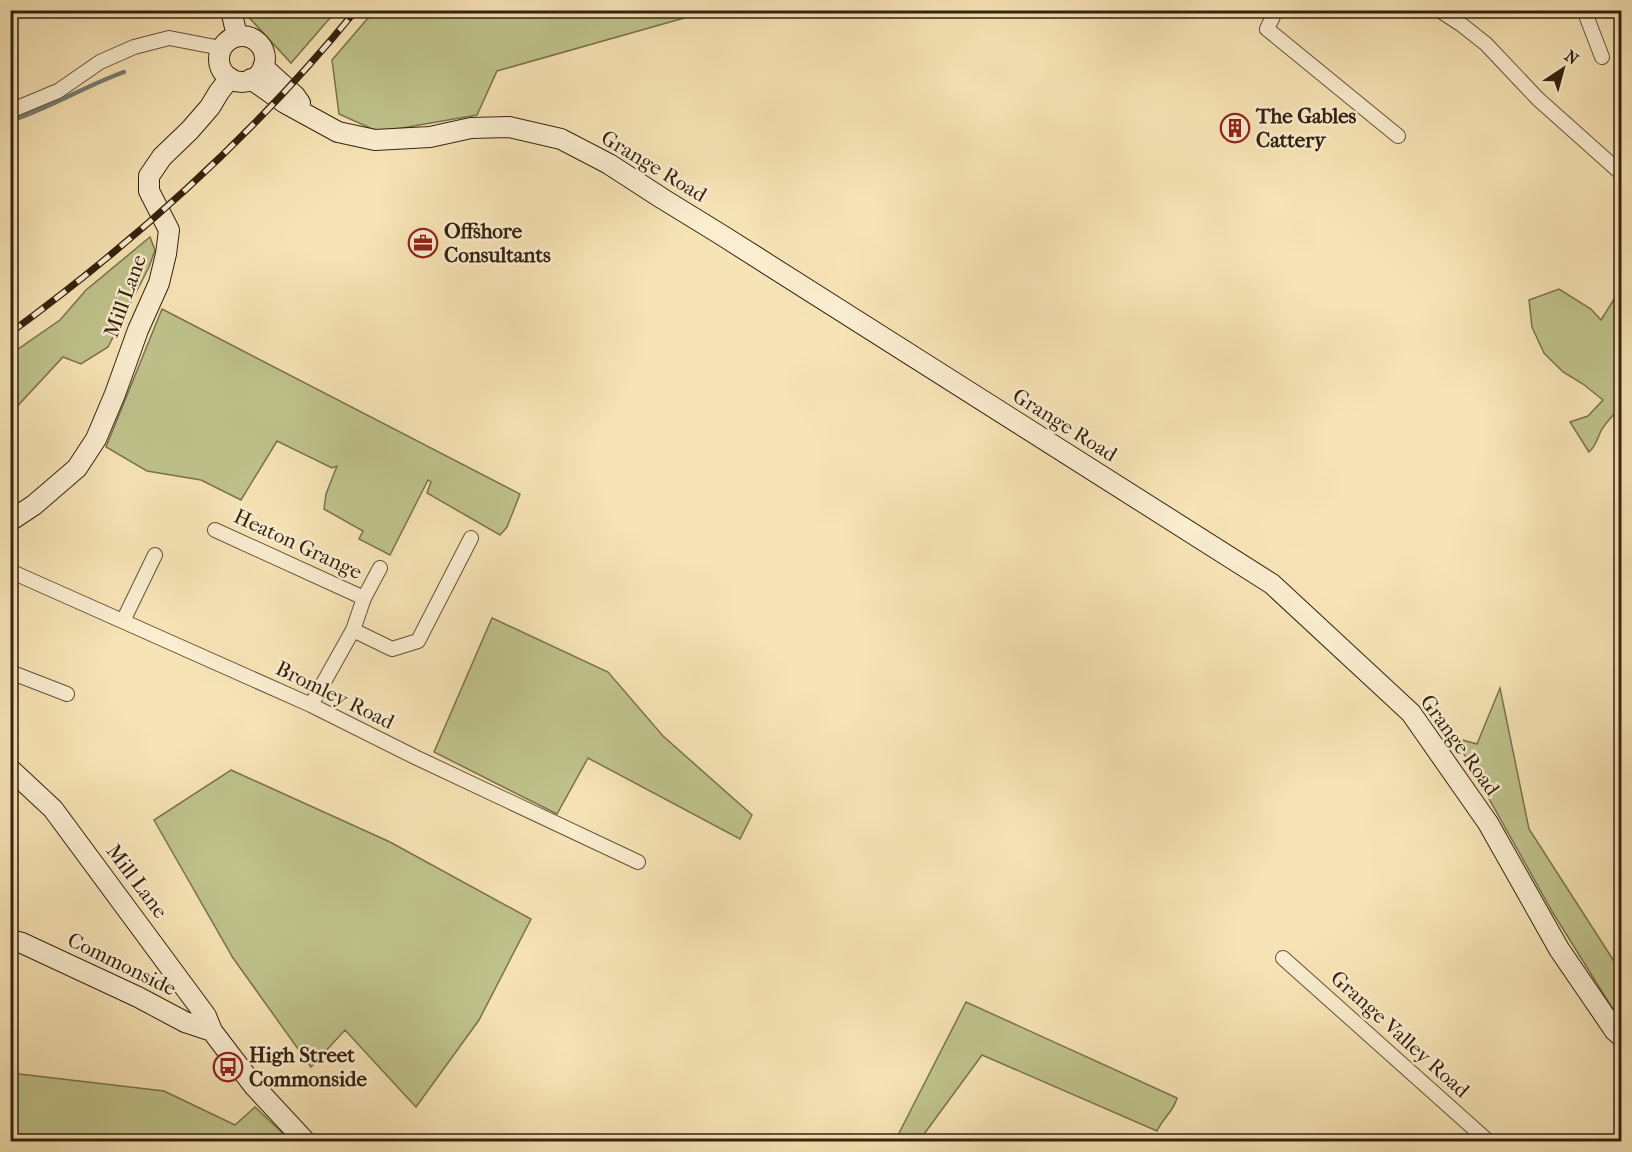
<svg xmlns="http://www.w3.org/2000/svg" width="1632" height="1152" viewBox="0 0 1632 1152" font-family="'IM FELL French Canon',serif">
<style>
.green{fill:#c0c38c;stroke:#7a724d;stroke-width:1.5}
.lines{fill:none;stroke-linecap:round;stroke-linejoin:round}
.stream{stroke:#757e74;stroke-width:4.5}
.street-casing{stroke:#655238;stroke-width:16}
.secondary-casing{stroke:#34220e;stroke-width:22}
.street{stroke:#faedd0;stroke-width:14}
.secondary{stroke:#faedd0;stroke-width:20}
.rail-casing{stroke:#34220e;stroke-width:7}
.rail{stroke:#faedd0;stroke-width:4.5;stroke-dasharray:14;stroke-linecap:butt}
.labels{text-anchor:middle;dominant-baseline:central;stroke-width:5;stroke-linejoin:round;paint-order:stroke}
.poi-label{font-size:21px;font-weight:bold;fill:#34220e;stroke:#faedd0;text-anchor:start}
.street-label{font-size:21px;fill:#34220e;stroke:#faedd0}
</style>
<rect width="100%" height="100%" fill="#f7e4b6"/>
<filter id="stains"><feTurbulence type="fractalNoise" baseFrequency=".00333" numOctaves="4"/><feColorMatrix values="0 0 0 0 .2 0 0 0 0 .09 0 0 0 0 .02 0 0 0 .5 -.17"/></filter>
<radialGradient id="worn" r=".72"><stop offset=".6" stop-color="#630" stop-opacity="0"/><stop offset="1" stop-color="#630" stop-opacity=".3"/></radialGradient>
<path class="green" d="M 243,11 L 336,11 L 291,63 Z
M 374,11 L 709,11 L 497,71 L 477,115 L 379,132 L 339,114 L 332,60 Z
M 150,237 L 155,250 L 149,267 L 108,347 L 81,364 L 63,357 L 11,413 L 11,354 L 60,320 L 86,290 Z
M 1621,288 L 1621,404 C 1616,414 1606,421 1601,431 C 1597,439 1596,446 1589,452 L 1570,422 L 1588,416 L 1603,400 L 1583,384 L 1563,372 L 1544,353 L 1532,327 L 1529,300 L 1559,289 L 1591,309 L 1601,320 Z
M 162,309 L 520,494 L 507,527 L 500,535 L 427,493 L 431,482 L 428,480 L 390,555 L 359,539 L 363,531 L 324,509 L 326,494 L 337,466 L 332,468 L 277,441 L 241,500 L 201,480 L 147,471 L 106,447 Z
M 492,618 L 608,672 L 663,736 L 752,815 L 740,839 L 588,758 L 557,814 L 434,752 Z
M 1500,688 L 1529,829 L 1621,972 L 1621,1022 L 1553,913 L 1455,738 L 1477,744 Z
M 231,770 L 390,842 L 531,919 L 479,1020 L 416,1107 L 345,1030 L 311,1067 L 233,958 L 154,820 Z
M 966,1002 L 1177,1098 C 1174,1111 1162,1119 1157,1131 L 982,1055 L 919,1141 L 895,1141 Z
M 11,1073 L 164,1091 L 235,1125 L 255,1107 L 291,1141 L 11,1141 Z"/>
<g class="lines">
<path class="stream" d="M 10,121 C 50,108 85,86 124,72"/>
<g class="street-casing">
<path id="street" d="M 1276,10 L 1267,29 L 1398,136
M 1439,10 L 1462,25 L 1486,44 L 1538,99 L 1622,174
M 1584,10 L 1602,57
M 10,111 L 58,91 L 100,62 L 134,47 L 169,38 L 221,48
M 215,530 L 364,598 L 380,568
M 10,571 L 311,705 L 415,757 L 638,862
M 123,621 L 155,555
M 353,630 L 392,649 L 418,641 L 471,538
M 10,672 L 67,694
M 311,705 L 353,630 L 364,598
M 1283,958 L 1489,1142"/>
</g>
<g class="secondary-casing">
<path id="secondary" d="M 231,10 L 237,36
M219 59a23 23 0 1 1 46 0a23 23 0 1 1-46 0Z
M 263,67 L 295,96 L 300,103
M 251,79 L 285,103 L 338,132 L 375,140 L 430,137 L 471,128 L 509,127 L 561,139 L 609,164 L 663,199 L 720,234 L 1272,584 L 1411,713 L 1488,823 L 1559,949 L 1615,1031 L 1622,1037
M 10,521 L 34,505 L 77,468 L 96,439 L 115,394 L 138,330 L 159,283 L 166,254 L 169,230 L 149,191 L 149,176 L 162,157 L 190,130 L 210,107 L 219,92 L 230,78
M 10,769 L 53,809 L 206,1016 L 212,1031 L 254,1086 L 306,1142
M 10,940 L 22,943 L 138,997 L 185,1022 L 212,1031"/>
</g>
<use href="#street" class="street"/>
<use href="#secondary" class="secondary"/>
<g class="rail-casing">
<path id="rail" d="M 10,333 C 137,240 256,133 356,10"/>
</g>
<use href="#rail" class="rail"/>
</g>
<defs>
<g id="building-ring" transform="scale(1.5)"><circle r="9.5" fill="#faedd0" stroke="#8f2418" stroke-width="1.5"/><path d="M-4-6H4V6H1V3H-1V6H-4ZM-2.5-4.3h1.7v1.8h-1.7ZM.8-4.3h1.7v1.8H.8ZM-2.5-1h1.7V.8h-1.7ZM.8-1h1.7V.8H.8Z" fill="#8f2418"/></g>
<g id="office-ring" transform="scale(1.5)"><circle r="9.5" fill="#faedd0" stroke="#8f2418" stroke-width="1.5"/><path d="M-6-3h4V-5.5h4V-3h4V5H-6ZM-1-4.5V-3h2v-1.5ZM-6 0V1H6V0Z" fill="#8f2418"/></g>
<g id="bus-ring" transform="scale(1.5)"><circle r="9.5" fill="#faedd0" stroke="#8f2418" stroke-width="1.5"/><path d="M-5-6H5V4H4V6H2V4H-2V6H-4V4H-5ZM-3.5-4V0h7V-4ZM-3.5 1.2v1.5H-2V1.2ZM2 1.2v1.5H3.5V1.2Z" fill="#8f2418"/></g>
</defs>
<g fill-rule="evenodd">
<use href="#building-ring" x="1235" y="128"/>
<use href="#office-ring" x="423" y="243"/>
<use href="#bus-ring" x="228" y="1067"/>
</g>
<g class="labels">
<g class="poi-label">
<text x="1256" y="116">The Gables<tspan x="1256" dy="24">Cattery</tspan></text>
<text x="444" y="231">Offshore<tspan x="444" dy="24">Consultants</tspan></text>
<text x="249" y="1055">High Street<tspan x="249" dy="24">Commonside</tspan></text>
</g>
<g class="street-label">
<text transform="translate(654 166) rotate(31)">Grange Road</text>
<text transform="translate(125 296) rotate(-70)">Mill Lane</text>
<text transform="translate(1065 425) rotate(32)">Grange Road</text>
<text transform="translate(298 544) rotate(25)">Heaton Grange</text>
<text transform="translate(335 695) rotate(26)">Bromley Road</text>
<text transform="translate(1460 745) rotate(54)">Grange Road</text>
<text transform="translate(137 881) rotate(53)">Mill Lane</text>
<text transform="translate(122 964) rotate(26)">Commonside</text>
<text transform="translate(1400 1034) rotate(42)">Grange Valley Road</text>
</g>
</g>
<rect width="1632" height="1152" fill="none" stroke="#f7e4b6" stroke-width="36"/>
<rect x="12" y="12" width="1608" height="1128" fill="none" stroke="#34220e" stroke-width="3"/>
<rect x="18" y="18" width="1596" height="1116" fill="none" stroke="#34220e" stroke-width="1.5"/>
<g transform="translate(1563 69) rotate(36)" stroke="#faedd0" stroke-width="4.5" paint-order="stroke">
<path d="M0-4.5L10 22L0 15L-10 22Z" fill="#34220e"/>
<text y="-9" font-size="16" font-weight="bold" text-anchor="middle" fill="#34220e">N</text>
</g>
<rect width="100%" height="100%" filter="url(#stains)"/>
<rect width="100%" height="100%" fill="url(#worn)"/>
</svg>
